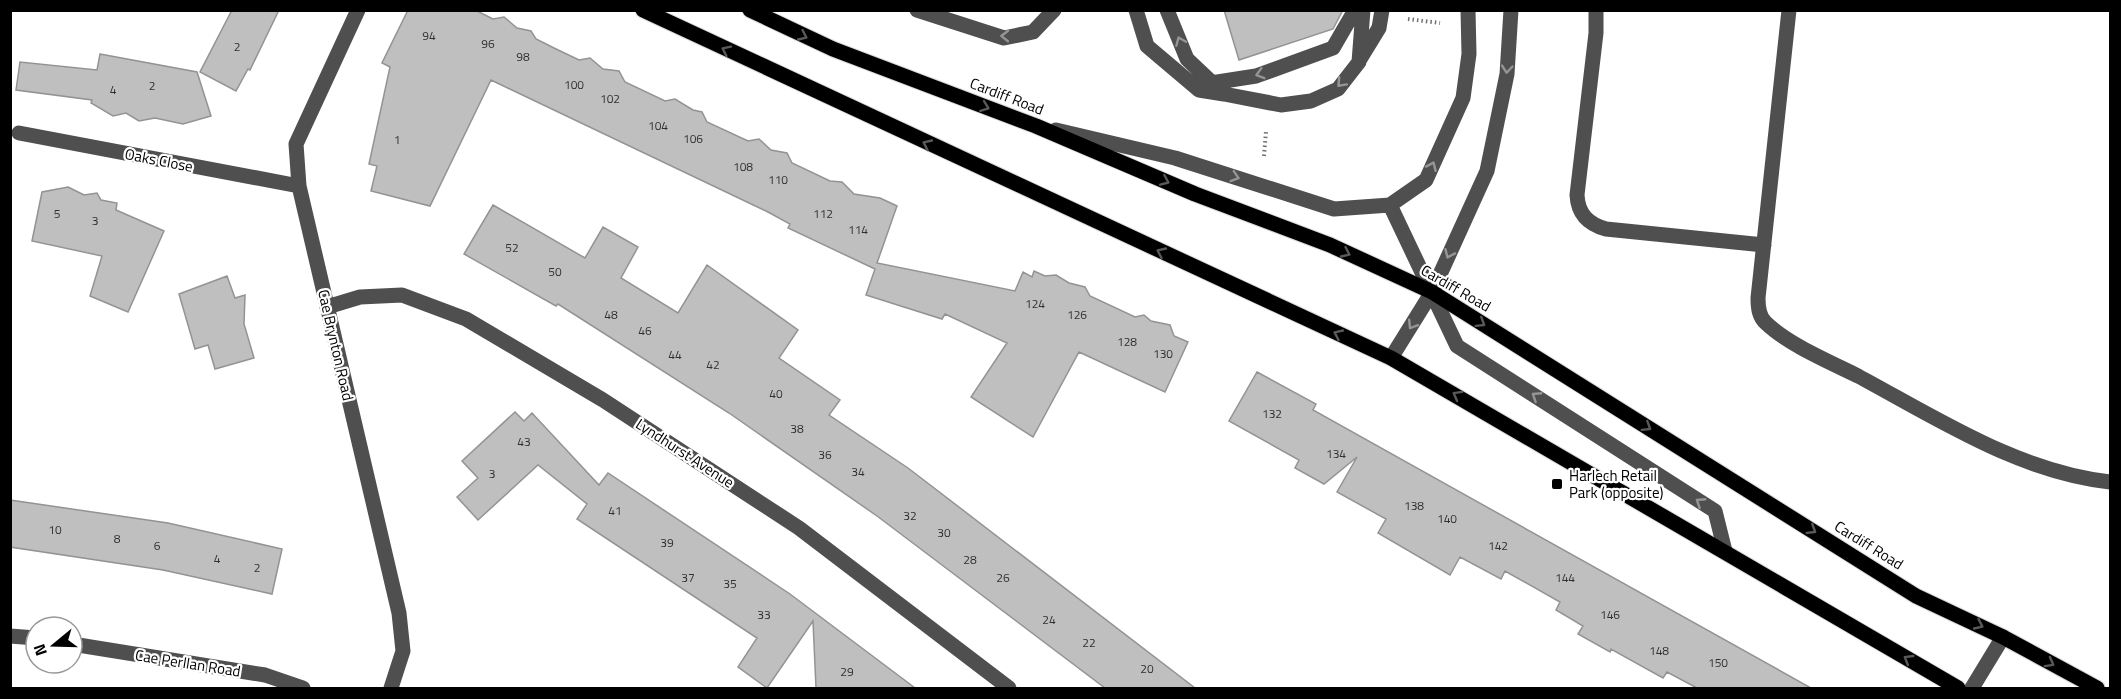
<svg xmlns="http://www.w3.org/2000/svg" width="2121" height="699" viewBox="0 0 2121 699" font-family="'Titillium Web',sans-serif">
<style>
.building{fill:#bfbfbf;stroke:#939393;stroke-width:1.5}
.lines{fill:none;stroke-linecap:round;stroke-linejoin:round}
.major-casing{stroke:#dbdbdb;stroke-width:17}
.path{stroke:#717171;stroke-width:4;stroke-dasharray:1.5 3;stroke-linecap:butt}
.minor{stroke:#4f4f4f;stroke-width:15}
.major{stroke:#000;stroke-width:15}
.oneway{stroke:#595959}
.oneway2{stroke:#959595}
.poi-dot{fill:#000;stroke:#fff;stroke-width:2}
.labels{text-anchor:middle;dominant-baseline:central;stroke-width:4.5;stroke-linejoin:round;paint-order:stroke}
.number-label{font-size:12px;fill:#303030}
.street-label{font-size:15px;fill:#000;stroke:#fff}
.poi-label{font-size:15px;fill:#000;stroke:#fff;text-anchor:start}
</style>
<rect width="100%" height="100%" fill="#fff"/>
<path class="building" d="M 232,10 L 279,10 L 250,70 L 248,69 L 236,91 L 200,72 Z
M 408,10 L 475,10 L 493,19 L 504,17 L 517,28 L 531,31 L 536,39 L 554,48 L 579,60 L 590,58 L 603,69 L 619,71 L 625,82 L 665,101 L 675,99 L 693,110 L 702,112 L 707,122 L 748,141 L 759,139 L 771,150 L 787,153 L 792,163 L 830,181 L 842,182 L 854,194 L 880,198 L 897,206 L 877,263 L 1015,291 L 1023,272 L 1032,277 L 1034,271 L 1045,276 L 1056,275 L 1069,283 L 1085,287 L 1090,296 L 1135,317 L 1144,315 L 1151,321 L 1170,325 L 1174,336 L 1188,342 L 1165,392 L 1079,352 L 1033,437 L 971,397 L 1007,343 L 945,314 L 942,319 L 866,295 L 875,269 L 788,228 L 790,224 L 768,212 L 491,80 L 430,206 L 371,191 L 377,166 L 369,164 L 390,67 L 382,63 Z
M 1224,10 L 1343,10 L 1333,29 L 1239,60 Z
M 100,54 L 197,72 L 211,116 L 183,124 L 155,118 L 139,121 L 126,113 L 113,116 L 91,103 L 92,100 L 16,90 L 20,62 L 97,70 Z
M 68,187 L 84,195 L 97,193 L 101,200 L 117,203 L 116,210 L 164,231 L 128,312 L 90,296 L 102,256 L 32,241 L 42,192 Z
M 493,205 L 585,258 L 603,227 L 638,247 L 621,278 L 678,313 L 707,265 L 798,330 L 779,358 L 840,400 L 829,415 L 908,468 L 1195,688 L 1105,688 L 877,516 L 729,413 L 558,304 L 556,306 L 464,254 Z
M 227,276 L 235,298 L 245,295 L 244,324 L 254,358 L 215,369 L 208,345 L 195,349 L 179,294 Z
M 1257,372 L 1316,404 L 1313,410 L 1811,688 L 1697,688 L 1667,672 L 1663,678 L 1611,649 L 1610,652 L 1578,634 L 1583,626 L 1556,610 L 1560,602 L 1505,571 L 1501,579 L 1460,557 L 1450,575 L 1378,533 L 1386,519 L 1337,492 L 1357,457 L 1324,484 L 1295,468 L 1299,460 L 1229,421 Z
M 515,412 L 524,421 L 532,413 L 599,485 L 608,473 L 790,594 L 915,688 L 816,688 L 813,621 L 767,688 L 738,667 L 757,638 L 577,519 L 587,504 L 538,465 L 478,520 L 457,497 L 478,478 L 462,461 Z
M 10,500 L 168,523 L 282,549 L 272,594 L 163,570 L 10,547 Z"/>
<g class="lines">
<g class="major-casing">
<path id="major" d="M 643,10 L 1391,358 L 1958,688
M 750,10 L 833,49 L 1036,126 L 1195,194 L 1330,245 L 1432,292 L 1916,596 L 2003,637 L 2097,688"/>
</g>
<path class="path" d="M 1408,19 L 1440,23
M 1264,156 L 1266,131"/>
<path class="minor" d="M 358,10 L 296,144 L 299,186 L 399,613 L 403,651 L 391,688
M 917,10 L 1004,38 L 1033,32 L 1054,10
M 1136,10 L 1147,46 L 1199,90 L 1224,94
M 1167,10 L 1187,59 L 1224,94 L 1281,105 L 1311,101 L 1338,89 L 1359,62 L 1363,10
M 1596,10 L 1596,33 L 1577,195 C 1578,214 1588,224 1606,229 L 1764,245
M 1789,10 L 1758,298 C 1758,308 1759,317 1766,323 C 1789,345 1830,362 1858,376 C 1938,419 2019,472 2110,482
M 1360,59 L 1379,28 L 1382,10
M 1211,83 L 1256,76 L 1333,48 L 1355,10
M 1056,130 L 1175,158 L 1334,209 L 1390,205 L 1426,180 L 1463,98 L 1469,54 L 1468,10
M 19,133 L 299,186
M 1390,205 L 1457,346 L 1715,511 L 1725,551
M 327,307 L 360,297 L 402,295 L 466,319 L 603,400 L 799,528 L 1009,688
M 1391,358 L 1432,292 L 1487,171 L 1507,74 L 1511,10
M 10,636 L 36,638
M 72,644 L 265,675 L 303,688
M 1972,688 L 2003,637"/>
<use href="#major" class="major"/>
</g>
<defs><path id="oneway-chevron" d="M-2-3.5L2.5 0L-2 3.5" fill="none" stroke-width="1.6" stroke-linecap="round" stroke-linejoin="round" transform="scale(1.5)"/></defs>
<g class="oneway">
<use href="#oneway-chevron" transform="translate(803 36) rotate(25)"/>
<use href="#oneway-chevron" transform="translate(726 50) rotate(-154)"/>
<use href="#oneway-chevron" transform="translate(985 107) rotate(21)"/>
<use href="#oneway-chevron" transform="translate(927 144) rotate(-155)"/>
<use href="#oneway-chevron" transform="translate(1165 181) rotate(23)"/>
<use href="#oneway-chevron" transform="translate(1161 252) rotate(-155)"/>
<use href="#oneway-chevron" transform="translate(1346 253) rotate(25)"/>
<use href="#oneway-chevron" transform="translate(1481 323) rotate(32)"/>
<use href="#oneway-chevron" transform="translate(1338 334) rotate(-155)"/>
<use href="#oneway-chevron" transform="translate(1457 395) rotate(-151)"/>
<use href="#oneway-chevron" transform="translate(1647 427) rotate(32)"/>
<use href="#oneway-chevron" transform="translate(1812 530) rotate(32)"/>
<use href="#oneway-chevron" transform="translate(1979 625) rotate(25)"/>
<use href="#oneway-chevron" transform="translate(1908 659) rotate(-149)"/>
<use href="#oneway-chevron" transform="translate(2050 663) rotate(29)"/>
</g>
<g class="oneway2">
<use href="#oneway-chevron" transform="translate(1005 36) rotate(-179)"/>
<use href="#oneway-chevron" transform="translate(1180 41) rotate(-113)"/>
<use href="#oneway-chevron" transform="translate(1507 69) rotate(95)"/>
<use href="#oneway-chevron" transform="translate(1260 74) rotate(164)"/>
<use href="#oneway-chevron" transform="translate(1341 83) rotate(133)"/>
<use href="#oneway-chevron" transform="translate(1432 166) rotate(-66)"/>
<use href="#oneway-chevron" transform="translate(1235 177) rotate(18)"/>
<use href="#oneway-chevron" transform="translate(1449 254) rotate(114)"/>
<use href="#oneway-chevron" transform="translate(1412 325) rotate(122)"/>
<use href="#oneway-chevron" transform="translate(1536 396) rotate(-147)"/>
<use href="#oneway-chevron" transform="translate(1700 502) rotate(-147)"/>
</g>
<rect class="poi-dot" x="1551" y="478" width="12" height="12" rx="3"/>
<g class="labels">
<g class="number-label">
<text x="429" y="35">94</text>
<text x="488" y="43">96</text>
<text x="237" y="46">2</text>
<text x="523" y="56">98</text>
<text x="574" y="84">100</text>
<text x="152" y="85">2</text>
<text x="113" y="89">4</text>
<text x="610" y="98">102</text>
<text x="658" y="125">104</text>
<text x="693" y="138">106</text>
<text x="397" y="139">1</text>
<text x="743" y="166">108</text>
<text x="778" y="179">110</text>
<text x="57" y="213">5</text>
<text x="823" y="213">112</text>
<text x="95" y="220">3</text>
<text x="858" y="229">114</text>
<text x="512" y="247">52</text>
<text x="555" y="271">50</text>
<text x="1035" y="303">124</text>
<text x="611" y="314">48</text>
<text x="1077" y="314">126</text>
<text x="645" y="330">46</text>
<text x="1127" y="341">128</text>
<text x="1163" y="353">130</text>
<text x="675" y="354">44</text>
<text x="713" y="364">42</text>
<text x="776" y="393">40</text>
<text x="1272" y="413">132</text>
<text x="797" y="428">38</text>
<text x="524" y="441">43</text>
<text x="1336" y="453">134</text>
<text x="825" y="454">36</text>
<text x="858" y="471">34</text>
<text x="492" y="473">3</text>
<text x="1414" y="505">138</text>
<text x="615" y="510">41</text>
<text x="910" y="515">32</text>
<text x="1447" y="518">140</text>
<text x="55" y="529">10</text>
<text x="944" y="532">30</text>
<text x="117" y="538">8</text>
<text x="667" y="542">39</text>
<text x="157" y="545">6</text>
<text x="1498" y="545">142</text>
<text x="217" y="558">4</text>
<text x="970" y="559">28</text>
<text x="257" y="567">2</text>
<text x="688" y="577">37</text>
<text x="1003" y="577">26</text>
<text x="1565" y="577">144</text>
<text x="730" y="583">35</text>
<text x="764" y="614">33</text>
<text x="1610" y="614">146</text>
<text x="1049" y="619">24</text>
<text x="1089" y="642">22</text>
<text x="1659" y="650">148</text>
<text x="1718" y="662">150</text>
<text x="1147" y="668">20</text>
<text x="847" y="671">29</text>
</g>
<g class="street-label">
<text transform="translate(1007 96) rotate(21)">Cardiff Road</text>
<text transform="translate(159 160) rotate(11)">Oaks Close</text>
<text transform="translate(1456 288) rotate(30)">Cardiff Road</text>
<text transform="translate(336 345) rotate(77)">Cae Brynton Road</text>
<text transform="translate(685 453) rotate(33)">Lyndhurst Avenue</text>
<text transform="translate(1869 545) rotate(32)">Cardiff Road</text>
<text transform="translate(188 663) rotate(9)">Cae Perllan Road</text>
</g>
<g class="poi-label">
<text x="1569" y="475">Harlech Retail<tspan x="1569" dy="17">Park (opposite)</tspan></text>
</g>
</g>
<rect width="2121" height="699" fill="none" stroke="#000000" stroke-width="24"/>
<g transform="translate(54 645) rotate(251)"><circle r="28" fill="#ffffff" stroke="#999999" stroke-width="1.5"/>
<path d="M0-4.5L10 22L0 15L-10 22Z" fill="#000000"/>
<text y="-9" font-size="16" font-weight="bold" text-anchor="middle" fill="#000000">N</text>
</g>
</svg>
